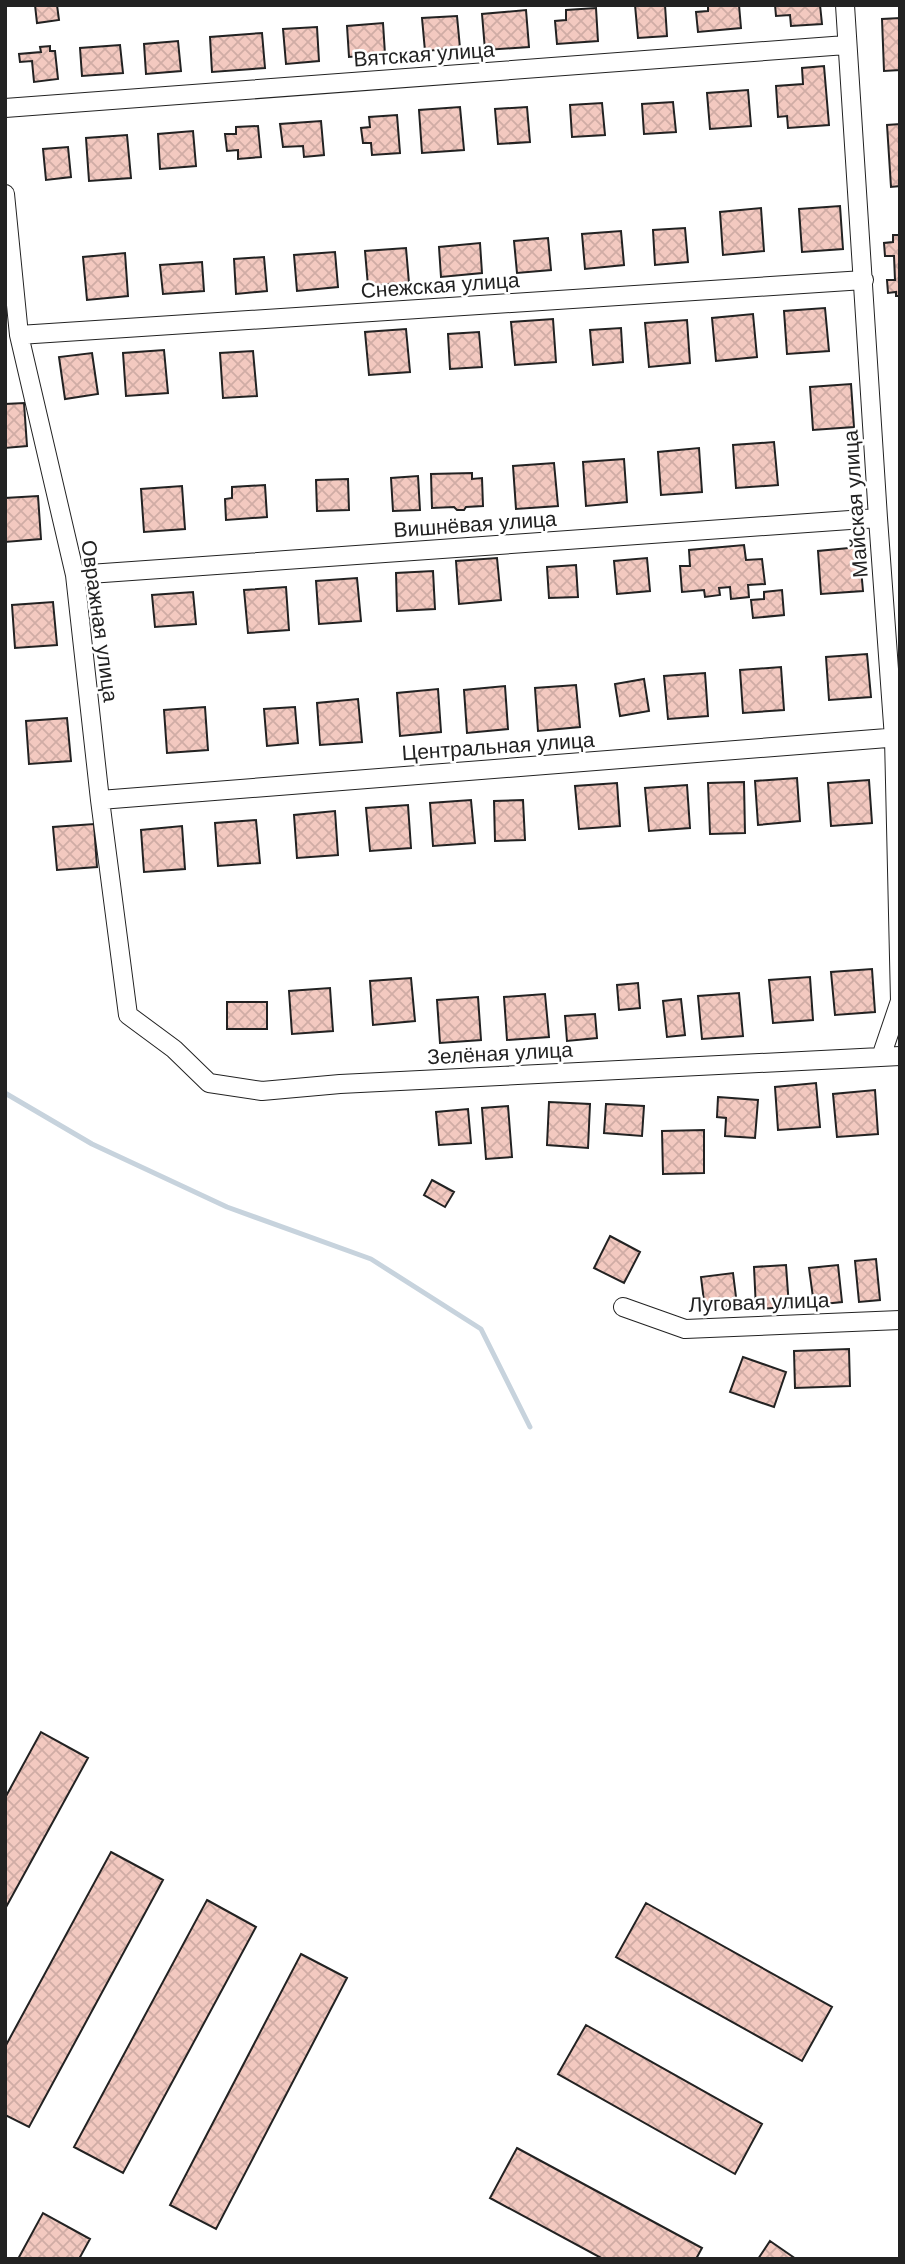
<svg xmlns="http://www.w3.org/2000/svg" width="905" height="2264" viewBox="0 0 905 2264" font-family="Arial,sans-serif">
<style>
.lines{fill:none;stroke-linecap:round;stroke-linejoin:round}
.stream{stroke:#c7d3dd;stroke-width:5}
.building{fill:url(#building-cross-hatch);stroke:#222;stroke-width:2}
.street-casing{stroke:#222;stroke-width:20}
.street{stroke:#fff;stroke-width:18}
.labels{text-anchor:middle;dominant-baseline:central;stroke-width:5;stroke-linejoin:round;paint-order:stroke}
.street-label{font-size:21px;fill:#222;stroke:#fff}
</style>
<defs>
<pattern id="building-cross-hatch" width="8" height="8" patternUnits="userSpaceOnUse" patternTransform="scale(1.75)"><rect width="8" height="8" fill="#f3c9c0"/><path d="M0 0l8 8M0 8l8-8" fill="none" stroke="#d0aca5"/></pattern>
</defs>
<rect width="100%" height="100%" fill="#fff"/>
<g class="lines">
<path class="stream" d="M 5,1093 L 92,1144 L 227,1207 L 371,1259 L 481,1329 L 530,1427"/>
</g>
<path class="building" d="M 35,5 L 57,5 L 59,20 L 37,23 Z
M 635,5 L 665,5 L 667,36 L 638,38 Z
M 708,5 L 739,5 L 741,28 L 698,32 L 696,12 L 708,11 Z
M 775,5 L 820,5 L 822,24 L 791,26 L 790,15 L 776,16 Z
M 596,8 L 598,41 L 557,44 L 555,21 L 566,20 L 566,10 Z
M 526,10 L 529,47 L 485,50 L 482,14 Z
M 457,16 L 460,48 L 425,51 L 422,18 Z
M 900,18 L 900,70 L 884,71 L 882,19 Z
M 383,23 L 385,54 L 349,57 L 347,26 Z
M 317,27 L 319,61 L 286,64 L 283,29 Z
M 262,33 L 265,68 L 212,72 L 210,37 Z
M 178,41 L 181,71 L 146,74 L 144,44 Z
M 120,45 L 123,73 L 82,76 L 80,48 Z
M 50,46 L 50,51 L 55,51 L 58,79 L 34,82 L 32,61 L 20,62 L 19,54 L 41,52 L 40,47 Z
M 824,66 L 829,125 L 788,128 L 787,116 L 778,117 L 776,86 L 803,84 L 802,68 Z
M 748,90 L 751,126 L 710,129 L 707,93 Z
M 673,102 L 676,132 L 644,134 L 642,104 Z
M 602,103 L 605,135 L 572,137 L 570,105 Z
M 460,107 L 464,150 L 422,153 L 419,110 Z
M 527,107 L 530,142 L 498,144 L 495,109 Z
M 397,115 L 400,153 L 372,155 L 371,143 L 363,143 L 361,128 L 370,127 L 369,117 Z
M 321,121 L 324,155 L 304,157 L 303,146 L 283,147 L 280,124 Z
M 900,124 L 900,186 L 891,187 L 887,125 Z
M 258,126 L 261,157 L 238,159 L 238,150 L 227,151 L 225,134 L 236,134 L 236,127 Z
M 193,131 L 196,166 L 160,169 L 158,134 Z
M 127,135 L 131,178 L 89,181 L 86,138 Z
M 68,147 L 71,177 L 46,180 L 43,149 Z
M 840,206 L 843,249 L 802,252 L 799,209 Z
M 761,208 L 764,251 L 723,255 L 720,212 Z
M 685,228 L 688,262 L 655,265 L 653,230 Z
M 621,231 L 624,265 L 585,269 L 582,234 Z
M 893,235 L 900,235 L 900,296 L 896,296 L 896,292 L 888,293 L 887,280 L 895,280 L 894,256 L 885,256 L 884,243 L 893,242 Z
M 548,238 L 551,270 L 517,273 L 514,241 Z
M 480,243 L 482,273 L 441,277 L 439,247 Z
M 406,248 L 409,283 L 368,286 L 365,251 Z
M 335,252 L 338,287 L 297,291 L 294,255 Z
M 125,253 L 128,296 L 87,300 L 83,257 Z
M 264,257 L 267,291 L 236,294 L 234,259 Z
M 202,262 L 204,291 L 163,294 L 160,265 Z
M 825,308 L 829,351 L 787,354 L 784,311 Z
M 753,314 L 757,357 L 716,361 L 712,318 Z
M 553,319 L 556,362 L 515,365 L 511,322 Z
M 687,320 L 690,363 L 649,367 L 645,323 Z
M 621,328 L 623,362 L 593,365 L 590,330 Z
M 406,329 L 410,372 L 369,375 L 365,332 Z
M 479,332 L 482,367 L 450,369 L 448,334 Z
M 164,350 L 168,393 L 126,396 L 123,353 Z
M 253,351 L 257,396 L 223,398 L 220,353 Z
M 92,353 L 98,394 L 65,399 L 59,357 Z
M 851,384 L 854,427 L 813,430 L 810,387 Z
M 24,403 L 27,446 L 5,448 L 5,404 Z
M 774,442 L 778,485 L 736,488 L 733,445 Z
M 699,448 L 702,492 L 661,495 L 658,452 Z
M 624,459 L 627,502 L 586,506 L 583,462 Z
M 554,463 L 558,506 L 516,509 L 513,466 Z
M 472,473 L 472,479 L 482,478 L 483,506 L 466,507 L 464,510 L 457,510 L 454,507 L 432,508 L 431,474 Z
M 418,476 L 420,510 L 393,511 L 391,478 Z
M 348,479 L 349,510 L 317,511 L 316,480 Z
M 265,485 L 267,517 L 226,520 L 225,499 L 232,498 L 232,487 Z
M 182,486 L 185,529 L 144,532 L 141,489 Z
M 38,496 L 41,539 L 5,542 L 5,498 Z
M 744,545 L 746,560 L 762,559 L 765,584 L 748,585 L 749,597 L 731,599 L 730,587 L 719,588 L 720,595 L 705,597 L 704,590 L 682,592 L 680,566 L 690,566 L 689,550 Z
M 859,547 L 863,591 L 821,594 L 818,551 Z
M 497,558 L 501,600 L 459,604 L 456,561 Z
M 647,558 L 650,591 L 617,594 L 614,561 Z
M 576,565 L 578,597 L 549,598 L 547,567 Z
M 433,571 L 435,609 L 397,611 L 396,573 Z
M 357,578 L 361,621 L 319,624 L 316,581 Z
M 286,587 L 289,630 L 248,633 L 244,590 Z
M 782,590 L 784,615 L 753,618 L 751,600 L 764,599 L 764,592 Z
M 193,592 L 196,624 L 155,627 L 152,595 Z
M 53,602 L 57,645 L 15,648 L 12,605 Z
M 867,654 L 871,697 L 829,700 L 826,657 Z
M 781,667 L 784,710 L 743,713 L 740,670 Z
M 705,673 L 708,716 L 668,719 L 664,676 Z
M 644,679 L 649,711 L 620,716 L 615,684 Z
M 576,685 L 580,727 L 538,731 L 535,688 Z
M 505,686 L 508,729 L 467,733 L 464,690 Z
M 438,689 L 441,732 L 400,736 L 397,693 Z
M 358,699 L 362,742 L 320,745 L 317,703 Z
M 205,707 L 208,750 L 167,753 L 164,710 Z
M 295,707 L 298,743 L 267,746 L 264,709 Z
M 67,718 L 71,761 L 29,764 L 26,721 Z
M 797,778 L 800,821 L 758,825 L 755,781 Z
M 869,780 L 872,823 L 831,826 L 828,783 Z
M 744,782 L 745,833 L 710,834 L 708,783 Z
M 617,783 L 620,826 L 579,829 L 575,786 Z
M 687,785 L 690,828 L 649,831 L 645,788 Z
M 471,800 L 475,843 L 433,846 L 430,803 Z
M 523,800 L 525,840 L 495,841 L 494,801 Z
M 408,805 L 411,848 L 370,851 L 366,808 Z
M 335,811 L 338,855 L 297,858 L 294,815 Z
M 256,820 L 260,863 L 218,866 L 215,823 Z
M 94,824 L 97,867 L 57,870 L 53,827 Z
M 182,826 L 185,869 L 144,872 L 141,830 Z
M 872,969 L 875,1012 L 835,1015 L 831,972 Z
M 810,977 L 813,1020 L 773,1023 L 769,980 Z
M 411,978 L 415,1021 L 373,1025 L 370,981 Z
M 638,983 L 640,1008 L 619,1010 L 617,985 Z
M 330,988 L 333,1031 L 292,1034 L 289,991 Z
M 739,993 L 743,1036 L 702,1039 L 698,996 Z
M 545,994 L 549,1037 L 507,1040 L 504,997 Z
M 478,997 L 481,1040 L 440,1043 L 437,1000 Z
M 681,999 L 685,1035 L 667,1037 L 663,1001 Z
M 227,1002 L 267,1002 L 267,1029 L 227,1029 Z
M 595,1014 L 597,1038 L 567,1041 L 565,1016 Z
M 816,1083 L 820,1127 L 778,1130 L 775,1087 Z
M 875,1090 L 878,1134 L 837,1137 L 833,1094 Z
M 718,1097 L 758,1100 L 755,1138 L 725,1136 L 726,1118 L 717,1117 Z
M 549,1102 L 590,1104 L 588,1148 L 547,1145 Z
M 606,1104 L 644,1106 L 642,1136 L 604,1133 Z
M 508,1106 L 512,1157 L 486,1159 L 482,1108 Z
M 468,1109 L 471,1143 L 439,1145 L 436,1112 Z
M 704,1130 L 704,1173 L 663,1174 L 662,1131 Z
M 432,1180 L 454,1192 L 445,1207 L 424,1195 Z
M 610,1236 L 640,1252 L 624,1283 L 594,1268 Z
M 876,1259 L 880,1300 L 859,1302 L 855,1261 Z
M 786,1265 L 789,1307 L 756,1309 L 754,1267 Z
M 838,1265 L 842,1302 L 814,1305 L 809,1268 Z
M 733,1273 L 737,1305 L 705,1309 L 701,1277 Z
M 849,1349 L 850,1386 L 795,1388 L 794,1351 Z
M 743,1357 L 786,1372 L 774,1407 L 730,1392 Z
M 41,1732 L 88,1758 L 5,1909 L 5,1798 Z
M 111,1852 L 163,1880 L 29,2127 L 5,2115 L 5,2047 Z
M 207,1900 L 256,1927 L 123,2173 L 74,2147 Z
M 646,1903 L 832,2007 L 802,2061 L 616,1957 Z
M 301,1954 L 347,1978 L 216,2229 L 170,2205 Z
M 586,2025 L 762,2124 L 735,2174 L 558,2074 Z
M 517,2148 L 702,2248 L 696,2259 L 603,2259 L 490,2198 Z
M 43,2213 L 90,2239 L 79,2259 L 18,2259 Z
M 770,2241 L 796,2259 L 758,2259 Z"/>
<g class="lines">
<g class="street-casing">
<path id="street" d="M 845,5 L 878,518 L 894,738 L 900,1001 L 881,1057
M 5,108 L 846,45
M 5,194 L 19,335 L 75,575 L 100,800 L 128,1015 L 174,1049 L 209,1083 L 262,1091 L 340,1084 L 900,1056
M 19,335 L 864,280
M 75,575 L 878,518
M 100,800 L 900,737
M 623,1307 L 685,1329 L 900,1320"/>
</g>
<use href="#street" class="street"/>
</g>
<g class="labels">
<g class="street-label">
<text transform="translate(424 54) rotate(-4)">Вятская улица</text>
<text transform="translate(440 285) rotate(-4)">Снежская улица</text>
<text transform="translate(855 504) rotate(-94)">Майская улица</text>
<text transform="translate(475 524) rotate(-4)">Вишнёвая улица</text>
<text transform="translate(100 621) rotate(82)">Овражная улица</text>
<text transform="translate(498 746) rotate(-4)">Центральная улица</text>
<text transform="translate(500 1053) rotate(-3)">Зелёная улица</text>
<text transform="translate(759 1302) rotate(-2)">Луговая улица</text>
</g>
</g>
<rect width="905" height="2264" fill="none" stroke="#222222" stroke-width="14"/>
</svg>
